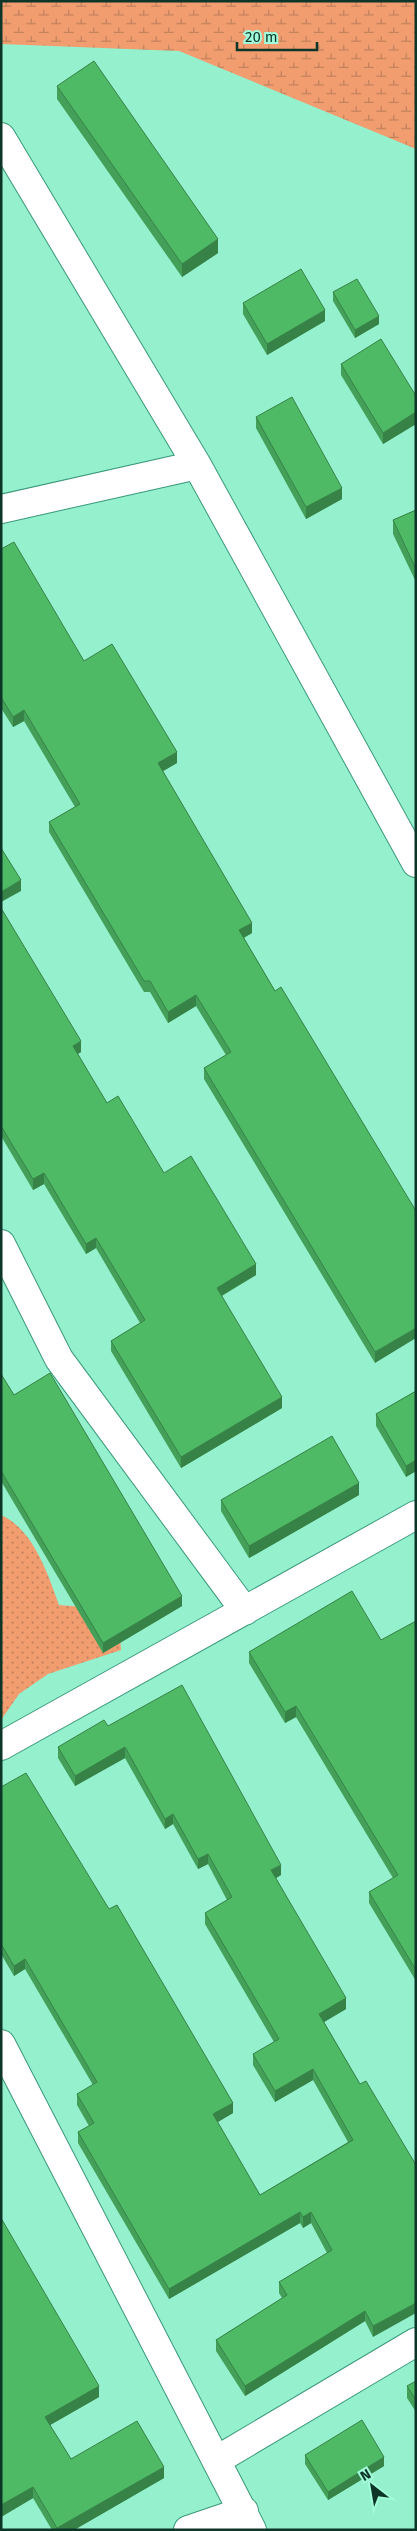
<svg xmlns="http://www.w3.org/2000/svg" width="417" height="2531" viewBox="0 0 417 2531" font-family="'Fira Sans',sans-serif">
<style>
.green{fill:url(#green-dots)}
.wetland{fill:url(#wetland-marsh)}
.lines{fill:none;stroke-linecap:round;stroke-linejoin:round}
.street-casing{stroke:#3b997a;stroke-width:30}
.street{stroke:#fff;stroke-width:28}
.wall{fill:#44a058}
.shaded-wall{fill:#378247}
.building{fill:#4fba66;stroke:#378247}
</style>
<defs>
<pattern id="green-dots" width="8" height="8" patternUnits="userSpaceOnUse" patternTransform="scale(1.25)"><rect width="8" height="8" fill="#f19d70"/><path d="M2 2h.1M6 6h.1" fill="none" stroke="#c2815c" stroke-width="1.8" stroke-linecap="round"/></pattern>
<pattern id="wetland-marsh" width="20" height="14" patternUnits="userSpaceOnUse" patternTransform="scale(1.25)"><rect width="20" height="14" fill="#f19d70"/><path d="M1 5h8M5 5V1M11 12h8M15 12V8" fill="none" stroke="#c2815c"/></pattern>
</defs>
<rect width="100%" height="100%" fill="#94f0cd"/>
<path class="green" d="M 1,1515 C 33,1529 48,1574 59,1605 L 118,1610 L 121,1650 L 48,1674 L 19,1694 L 1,1720 Z"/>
<path class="wetland" d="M 1,1 L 416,1 L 416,149 L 179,51 L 1,44 Z"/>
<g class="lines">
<g class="street-casing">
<path id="street" d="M 1,137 L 197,465 L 416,863
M 1,509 L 197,465
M 1,1244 L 59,1359 L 245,1611
M 1,1746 L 416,1515
M 1,2044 L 252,2530
M 217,2460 L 416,2342
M 188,2530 L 244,2511"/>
</g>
<use href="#street" class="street"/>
</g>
<path class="wall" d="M 57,86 L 218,253 L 182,277 L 57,99 Z
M 333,292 L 379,324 L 355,338 L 333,301 Z
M 243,303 L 325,321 L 267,355 L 243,314 Z
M 341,364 L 416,396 L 416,424 L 383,444 L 341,375 Z
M 256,417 L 342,499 L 306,519 L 256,428 Z
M 416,510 L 416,582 L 393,534 L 393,520 Z
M 1,549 L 84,661 L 177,763 L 163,771 L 252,933 L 244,938 L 275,991 L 416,1211 L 375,1363 L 204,1079 L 204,1068 L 226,1055 L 196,1006 L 168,1023 L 150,992 L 144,992 L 49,832 L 49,822 L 75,807 L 24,721 L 13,727 L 1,708 Z
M 1,908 L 81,1052 L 77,1054 L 107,1103 L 164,1173 L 256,1275 L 222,1296 L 282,1408 L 181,1468 L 111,1351 L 111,1341 L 140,1323 L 96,1248 L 86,1254 L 44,1184 L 33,1190 L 1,1136 Z
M 1,1374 L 14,1395 L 182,1606 L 103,1653 L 1,1481 Z
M 416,1391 L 416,1471 L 406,1477 L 376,1426 L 376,1414 Z
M 359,1495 L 249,1558 L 221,1511 L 221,1500 Z
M 416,1621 L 416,1981 L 369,1903 L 369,1892 L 393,1878 L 296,1717 L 285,1723 L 249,1663 L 249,1652 L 381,1640 Z
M 108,1726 L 281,1875 L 276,1878 L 346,2009 L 324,2022 L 360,2084 L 416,2165 L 373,2337 L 365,2321 L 245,2396 L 216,2351 L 216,2340 L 282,2298 L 279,2293 L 279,2282 L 327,2253 L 311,2223 L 303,2228 L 300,2223 L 169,2299 L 78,2143 L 78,2132 L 89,2126 L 77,2105 L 77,2094 L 93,2085 L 25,1969 L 14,1976 L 1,1954 L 1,1787 L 233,2113 L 217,2122 L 260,2195 L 348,2142 L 313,2080 L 275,2102 L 253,2065 L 253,2054 L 274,2042 L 205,1924 L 205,1913 L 227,1900 L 208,1864 L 198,1869 L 173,1824 L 165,1829 L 125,1758 L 75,1786 L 58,1758 L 58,1747 Z
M 1,2218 L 99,2397 L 50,2425 L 71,2459 L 164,2478 L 74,2530 L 52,2530 L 33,2498 L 1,2517 Z
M 416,2381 L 416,2412 L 407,2398 L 407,2386 Z
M 305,2455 L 384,2466 L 328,2500 L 305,2464 Z"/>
<path class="shaded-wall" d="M 218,239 L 218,253 L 182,277 L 182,264 Z
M 325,310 L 325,321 L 267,355 L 267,344 Z
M 379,316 L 379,324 L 355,338 L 355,330 Z
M 416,412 L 416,424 L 383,444 L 383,433 Z
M 342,488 L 342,499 L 306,519 L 306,507 Z
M 24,710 L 24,721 L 13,727 L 13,717 Z
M 177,752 L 177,763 L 158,774 L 158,763 Z
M 21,880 L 21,891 L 1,902 L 1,892 Z
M 252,923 L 252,933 L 239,940 L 239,930 Z
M 196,995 L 196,1006 L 168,1023 L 168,1012 Z
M 81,1041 L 81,1052 L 73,1057 L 73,1046 Z
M 44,1173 L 44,1184 L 33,1190 L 33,1179 Z
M 96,1238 L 96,1248 L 86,1254 L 86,1244 Z
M 256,1264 L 256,1275 L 217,1298 L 217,1288 Z
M 416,1328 L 416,1338 L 375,1363 L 375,1352 Z
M 282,1397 L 282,1408 L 181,1468 L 181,1457 Z
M 416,1460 L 416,1471 L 406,1477 L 406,1466 Z
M 359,1483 L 359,1495 L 249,1558 L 249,1546 Z
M 182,1596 L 182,1606 L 103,1653 L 103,1643 Z
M 296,1706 L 296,1717 L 285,1723 L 285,1712 Z
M 125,1747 L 125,1758 L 75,1786 L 75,1776 Z
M 173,1814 L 173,1824 L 165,1829 L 165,1819 Z
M 208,1854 L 208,1864 L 198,1869 L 198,1859 Z
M 281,1865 L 281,1875 L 271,1881 L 271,1870 Z
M 25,1959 L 25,1969 L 14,1976 L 14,1966 Z
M 346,1998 L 346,2009 L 319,2025 L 319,2014 Z
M 313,2069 L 313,2080 L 275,2102 L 275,2091 Z
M 233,2103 L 233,2113 L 213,2125 L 213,2114 Z
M 300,2212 L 300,2223 L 169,2299 L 169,2289 Z
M 311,2212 L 311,2223 L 303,2228 L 303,2217 Z
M 416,2303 L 416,2313 L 373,2337 L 373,2326 Z
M 365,2311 L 365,2321 L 245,2396 L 245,2386 Z
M 99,2386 L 99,2397 L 45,2428 L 45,2417 Z
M 384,2457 L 384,2466 L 328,2500 L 328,2492 Z
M 164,2467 L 164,2478 L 74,2530 L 57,2530 L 57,2528 Z
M 33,2487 L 33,2498 L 1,2517 L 1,2505 Z"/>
<path class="building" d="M 94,61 L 218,239 L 182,264 L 57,86 Z
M 301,269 L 325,310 L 267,344 L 243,303 Z
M 357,279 L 379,316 L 355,330 L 333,292 Z
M 381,339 L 416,396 L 416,412 L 383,433 L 341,364 Z
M 292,397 L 342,488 L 306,507 L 256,417 Z
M 416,510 L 416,569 L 393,520 Z
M 14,542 L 84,661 L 112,644 L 177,752 L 158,763 L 252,923 L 239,930 L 275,991 L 281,987 L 416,1211 L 416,1328 L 375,1352 L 204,1068 L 231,1052 L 196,995 L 168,1012 L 150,981 L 144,981 L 49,822 L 80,804 L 24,710 L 13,717 L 1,697 L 1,549 Z
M 1,848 L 21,880 L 1,892 Z
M 1,908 L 81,1041 L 73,1046 L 107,1103 L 118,1096 L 164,1173 L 191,1156 L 256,1264 L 217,1288 L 282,1397 L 181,1457 L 111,1341 L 145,1320 L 96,1238 L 86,1244 L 44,1173 L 33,1179 L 1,1126 Z
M 50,1373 L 182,1596 L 103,1643 L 1,1471 L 1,1374 L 14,1395 Z
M 416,1391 L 416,1460 L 406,1466 L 376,1414 Z
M 332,1436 L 359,1483 L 249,1546 L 221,1500 Z
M 352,1591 L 381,1640 L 416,1621 L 416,1970 L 369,1892 L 398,1875 L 296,1706 L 285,1712 L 249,1652 Z
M 182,1685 L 281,1865 L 271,1870 L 346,1998 L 319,2014 L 360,2084 L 366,2081 L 416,2165 L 416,2303 L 373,2326 L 365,2311 L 245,2386 L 216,2340 L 287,2295 L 279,2282 L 332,2250 L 311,2212 L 303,2217 L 300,2212 L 169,2289 L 78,2132 L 94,2123 L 77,2094 L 97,2082 L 25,1959 L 14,1966 L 1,1944 L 1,1787 L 26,1773 L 109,1909 L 117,1905 L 233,2103 L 213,2114 L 260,2195 L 353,2140 L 313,2069 L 275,2091 L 253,2054 L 279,2039 L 205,1913 L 232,1897 L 208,1854 L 198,1859 L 173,1814 L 165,1819 L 125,1747 L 75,1776 L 58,1747 L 104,1720 L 108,1726 Z
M 1,2218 L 99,2386 L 45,2417 L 71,2459 L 137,2421 L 164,2467 L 57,2528 L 33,2487 L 1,2505 Z
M 416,2381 L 416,2400 L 407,2386 Z
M 362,2420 L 384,2457 L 328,2492 L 305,2455 Z"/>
<rect width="417" height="2531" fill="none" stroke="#0d3528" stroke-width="5"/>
<g transform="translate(372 2486) rotate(329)" stroke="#a1fdda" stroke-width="4" paint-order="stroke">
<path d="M0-4L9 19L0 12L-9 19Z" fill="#0d3528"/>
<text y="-8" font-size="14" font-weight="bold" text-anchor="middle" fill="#0d3528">N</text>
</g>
<path d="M237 42v8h80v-8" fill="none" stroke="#0d3528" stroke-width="2.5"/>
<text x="245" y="42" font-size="15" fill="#0d3528" stroke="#a1fdda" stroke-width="4" paint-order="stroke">20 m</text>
</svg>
